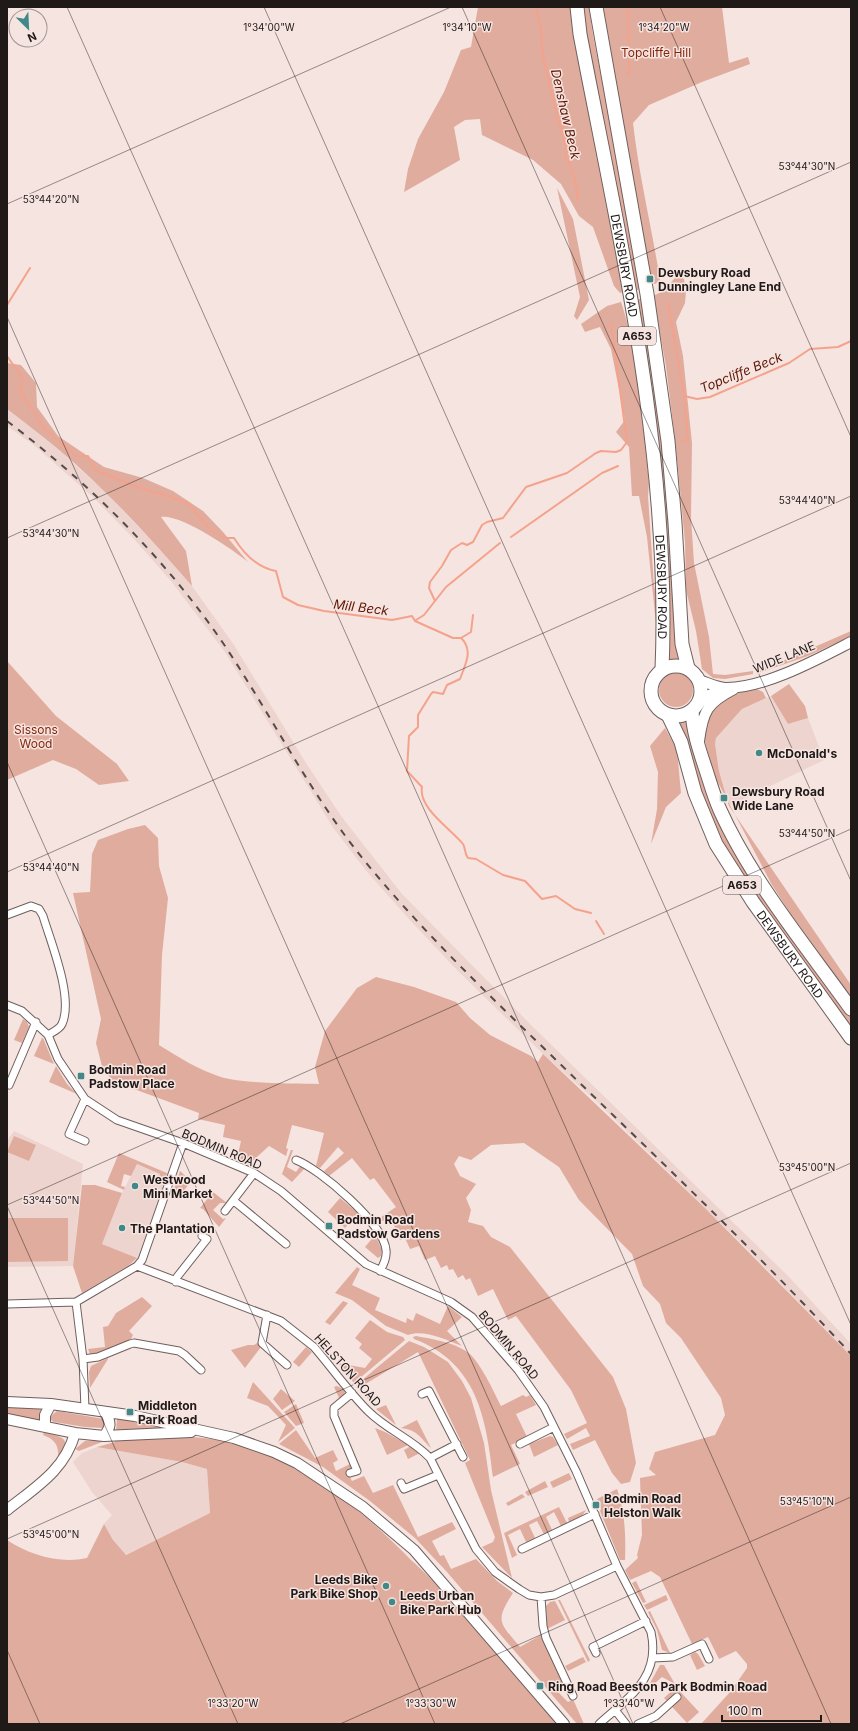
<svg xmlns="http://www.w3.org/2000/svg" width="858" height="1731" viewBox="0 0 858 1731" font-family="Inter,sans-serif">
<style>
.built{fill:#edd4ce}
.green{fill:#e0ac9e}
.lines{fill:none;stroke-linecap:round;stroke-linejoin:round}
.stream{stroke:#f5a28c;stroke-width:2}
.street-casing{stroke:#6e605d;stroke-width:9}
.secondary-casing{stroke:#6e605d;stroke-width:12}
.highway-casing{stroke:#6e605d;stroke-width:15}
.street{stroke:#fff;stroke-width:7}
.secondary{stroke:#fff;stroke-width:10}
.highway{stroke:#fff;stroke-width:13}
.rail{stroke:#544b4a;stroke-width:2;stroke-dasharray:7 7;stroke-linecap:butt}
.ticks{fill:none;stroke:#1f1918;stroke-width:1;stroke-opacity:0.45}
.poi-dot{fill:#418989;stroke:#f5e4e0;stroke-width:1.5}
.labels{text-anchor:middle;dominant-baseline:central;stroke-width:3;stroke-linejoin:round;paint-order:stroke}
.shield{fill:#f5e4e0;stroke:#5f5654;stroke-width:1}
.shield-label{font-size:11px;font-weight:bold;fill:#1f1918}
.park-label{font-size:12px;fill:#85250a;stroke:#f5e4e0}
.street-label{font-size:12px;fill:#1f1918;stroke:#f5e4e0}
.poi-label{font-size:12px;font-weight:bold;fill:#1f1918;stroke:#f5e4e0;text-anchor:start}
.water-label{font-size:13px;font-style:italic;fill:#5f1603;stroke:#f5e4e0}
.ticks-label{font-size:10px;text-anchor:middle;fill:#1f1918;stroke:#f5e4e0;stroke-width:3;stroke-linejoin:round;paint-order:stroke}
</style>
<rect width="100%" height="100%" fill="#f5e4e0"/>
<path class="built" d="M 7,409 L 58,449 L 104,491 L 151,540 L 192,586 L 234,645 L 304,760 L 341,816 L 402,894 L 531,1025 L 789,1277 L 851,1344 L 851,1356 L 750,1252 L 596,1101 L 543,1054 L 456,969 L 409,919 L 368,873 L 334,829 L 225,652 L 171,581 L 135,540 L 94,498 L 34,445 L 7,426 Z
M 771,696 L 788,724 L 808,718 L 824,760 L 729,806 L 719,771 L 715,744 L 716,738 L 742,709 Z
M 14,1131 L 83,1164 L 73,1266 L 7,1267 L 7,1141 Z
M 137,1164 L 171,1179 L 142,1260 L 102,1244 L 122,1193 Z
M 97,1447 L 182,1462 L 207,1469 L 210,1513 L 125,1555 L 113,1540 L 104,1524 L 112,1515 L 92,1492 L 73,1462 L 82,1453 Z"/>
<path class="green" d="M 478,7 L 573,7 L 624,283 L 623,292 L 620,293 L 614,286 L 593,227 L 579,216 L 561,184 L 533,160 L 482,135 L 480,119 L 465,120 L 454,127 L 460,160 L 404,192 L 408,169 L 418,139 L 444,92 L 461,50 L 471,47 Z
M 581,7 L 589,7 L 593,35 L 642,286 L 639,290 L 636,290 L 633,285 Z
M 601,7 L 722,7 L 729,63 L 748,57 L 750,64 L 702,82 L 649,105 L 633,123 C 639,176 652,228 660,280 L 655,284 L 652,283 Z
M 557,188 L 573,219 L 589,300 L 577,320 L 574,316 L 580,297 Z
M 678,274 L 684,279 L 686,291 L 685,303 L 676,322 L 683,356 L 692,443 L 691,518 L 694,563 L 709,637 L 713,674 L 725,675 L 753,671 L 753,674 L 725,679 L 713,678 L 702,669 L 696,631 L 686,590 L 685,542 L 676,448 L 666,366 L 653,296 L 665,290 Z
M 639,299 L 642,299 L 668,485 L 680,659 L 666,661 L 637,300 Z
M 621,302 C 640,359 643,422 649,483 L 648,496 L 654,586 L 658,601 L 656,624 L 647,537 L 639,496 L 632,496 L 629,447 L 616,432 L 625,420 L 611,349 L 600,327 L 585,332 L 581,324 L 607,306 Z
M 7,363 L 21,365 L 36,383 L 37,407 L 58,436 L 104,467 L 143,478 L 173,491 L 203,511 L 223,532 L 248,562 C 232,549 181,514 161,517 L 186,551 L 192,586 C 150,538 107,490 58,449 C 41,435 24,422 7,409 Z
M 851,631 L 851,636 L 808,656 L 758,673 L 757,669 L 780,662 Z
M 7,661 L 56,716 L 117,764 L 129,781 L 99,785 L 76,769 L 53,760 L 7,780 Z
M659 690a17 17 0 1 1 34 0a17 17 0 1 1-34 0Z
M 789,684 L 805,706 L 808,718 L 788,724 L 771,696 Z
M 755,688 L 763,692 L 766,698 L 742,709 L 716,738 L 715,744 L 719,771 L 729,806 L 851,985 L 851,998 L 790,913 L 772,885 L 713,773 L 704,737 L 709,713 L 726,697 Z
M 686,720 L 761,892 L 851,1018 L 851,1033 L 796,959 L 717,836 L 703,801 L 679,721 Z
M 665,728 L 677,750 L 681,793 L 666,807 L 651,844 L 657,809 L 658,772 L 650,746 Z
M 145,825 L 158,838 L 159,866 L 168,898 L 162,955 L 159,1045 C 178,1057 199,1070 221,1077 C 244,1084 293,1083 319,1084 L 315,1067 L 325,1031 L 357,988 L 376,977 L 414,987 L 456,1002 L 470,1018 L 490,1035 L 531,1056 L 538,1062 L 543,1054 L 706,1209 L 851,1356 L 851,1724 L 701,1724 L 731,1691 L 747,1668 L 747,1664 L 736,1651 L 719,1659 L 708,1637 L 692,1644 L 660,1577 L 651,1571 L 630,1580 L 625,1570 L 638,1558 L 637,1555 L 642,1535 L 640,1478 L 656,1475 L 649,1469 L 655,1452 L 715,1435 L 725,1415 L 721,1398 L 681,1338 L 666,1323 L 660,1304 L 643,1286 L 632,1254 L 579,1200 L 559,1167 L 524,1143 L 491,1145 L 471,1160 L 459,1156 L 454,1164 L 460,1176 L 476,1184 L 466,1198 L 471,1210 L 468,1222 L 483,1226 L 491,1237 L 510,1247 L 613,1377 L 626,1409 L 636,1463 L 630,1482 L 621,1484 L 612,1473 L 595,1440 L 573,1450 L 570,1444 L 590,1436 L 586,1428 L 567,1439 L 564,1434 L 587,1423 L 571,1390 L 516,1316 L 508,1320 L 493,1289 L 478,1296 L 470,1278 L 466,1280 L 463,1275 L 458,1278 L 453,1269 L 449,1270 L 447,1265 L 441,1268 L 435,1256 L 425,1260 L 419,1246 L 410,1249 L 405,1238 L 400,1240 L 391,1218 L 380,1222 L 377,1220 L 396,1207 L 374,1178 L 370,1180 L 352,1158 L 329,1176 L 324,1171 L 344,1153 L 338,1147 L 320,1168 L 316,1166 L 324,1133 L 292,1125 L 286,1148 L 288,1149 L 286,1156 L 269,1146 L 249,1164 L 231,1156 L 232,1152 L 238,1154 L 241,1141 L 223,1137 L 225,1125 L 198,1119 L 199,1113 L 115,1082 L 103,1070 L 96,1043 L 101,1019 L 73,893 L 90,892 L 92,854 L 98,840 L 128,829 Z
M 23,1019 L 27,1022 L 29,1027 L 22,1043 L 14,1040 Z
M 42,1038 L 43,1038 L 54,1064 L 34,1056 Z
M 56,1066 L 67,1084 L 77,1094 L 49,1082 Z
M 14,1136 L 36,1145 L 29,1161 L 7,1152 Z
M 291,1150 L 293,1150 L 287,1167 L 296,1172 L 301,1165 L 305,1168 L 292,1182 L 282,1174 Z
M 119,1153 L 167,1173 L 166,1177 L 160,1180 L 158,1179 L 160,1174 L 137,1164 L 131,1176 L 124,1174 L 121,1186 L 125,1187 L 124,1190 L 107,1182 Z
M 180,1171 L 191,1181 L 180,1196 L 174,1189 Z
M 82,1185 L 95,1185 L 122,1193 L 102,1244 L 137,1258 L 128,1266 L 82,1293 L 73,1266 Z
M 213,1192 L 227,1203 L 220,1203 L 213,1210 L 223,1219 L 226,1218 L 219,1227 L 203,1209 L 200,1208 Z
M 340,1198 L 358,1213 L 345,1228 L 328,1212 Z
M 7,1218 L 68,1218 L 68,1261 L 7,1262 Z
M 375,1235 L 382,1250 L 381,1256 L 378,1258 L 365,1247 Z
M 357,1267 L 360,1269 L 352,1285 L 380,1298 L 375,1310 L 406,1323 L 407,1318 L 413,1321 L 416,1313 L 440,1324 L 448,1306 L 462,1317 L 447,1331 L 462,1346 C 446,1340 424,1329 408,1335 L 386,1326 L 352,1300 L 335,1293 Z
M 142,1297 L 152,1306 L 129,1331 L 133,1335 L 130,1341 L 114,1346 L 96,1355 L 90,1354 L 88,1349 L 105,1347 L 103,1327 L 108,1326 L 116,1313 Z
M 343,1301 L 348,1303 L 330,1325 L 325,1322 Z
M 370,1320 L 387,1332 L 403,1337 L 405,1340 L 354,1383 L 338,1363 L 365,1368 L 372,1359 L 359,1348 L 362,1344 L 355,1338 Z
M 416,1336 C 432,1339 452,1342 466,1351 C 479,1359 494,1392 501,1406 L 523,1395 L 526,1397 L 530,1395 L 536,1405 L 516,1414 L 527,1437 L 511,1445 L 520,1464 L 493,1477 C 486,1417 477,1363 414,1339 L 413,1337 Z
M 409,1341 L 424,1347 L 448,1362 L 462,1381 L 471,1398 L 484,1443 L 491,1490 L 512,1578 L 482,1547 L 493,1542 L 495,1537 L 465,1463 L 470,1460 L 418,1352 L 359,1388 L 356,1385 Z
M 259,1342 L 261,1347 L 245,1368 L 231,1350 L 248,1345 L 254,1345 Z
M 306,1347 L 312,1352 L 299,1367 L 293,1362 Z
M 108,1358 L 108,1359 L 90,1388 L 89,1372 L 91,1366 Z
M 253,1382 L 295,1428 L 278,1442 L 286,1425 L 268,1406 L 247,1398 Z
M 337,1386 L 343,1389 L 345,1393 L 340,1400 L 334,1387 Z
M 281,1389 L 295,1401 L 282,1410 L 273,1399 Z
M 367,1390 L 375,1406 L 362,1392 Z
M 296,1404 L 304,1423 L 296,1426 L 284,1412 Z
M 386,1405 L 396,1425 L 376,1409 Z
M 9,1406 L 43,1407 L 41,1422 L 7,1415 L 7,1408 Z
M 57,1411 L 104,1419 L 104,1428 L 85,1427 L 54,1422 L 51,1420 L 51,1416 Z
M 117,1418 L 170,1427 L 171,1428 L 116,1433 Z
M 417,1420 L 431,1448 C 420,1438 418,1430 401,1428 Z
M 375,1428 L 385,1432 L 408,1445 L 387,1455 Z
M 296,1430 L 315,1458 L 333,1450 L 338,1460 L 333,1463 L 336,1471 L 354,1462 L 355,1466 L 347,1471 L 352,1481 L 364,1476 L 373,1493 L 393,1485 L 418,1537 L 452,1522 L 456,1529 L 432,1541 L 440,1556 L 444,1555 L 451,1569 L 476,1559 L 497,1581 L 513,1593 C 495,1621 499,1622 520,1647 L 541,1635 L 567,1687 L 558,1692 L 568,1702 L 573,1699 L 584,1724 L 577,1724 L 447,1572 L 415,1538 L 370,1501 L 345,1483 L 323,1467 L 279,1444 Z
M 44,1432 C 67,1438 71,1439 58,1461 C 59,1447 57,1440 43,1435 Z
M 550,1436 L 553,1437 L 558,1445 L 534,1457 L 529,1444 Z
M 192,1437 C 213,1439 234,1441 254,1448 C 315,1471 366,1514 411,1560 C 419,1567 426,1574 433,1581 C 444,1594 452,1607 466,1616 L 559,1724 L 7,1724 L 7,1540 C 29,1555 60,1564 87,1558 L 104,1524 L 113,1540 L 126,1555 L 210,1513 L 207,1469 L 182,1462 L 97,1447 L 115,1442 L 115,1440 Z
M 107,1440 L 79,1451 L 75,1449 L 85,1441 Z
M 411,1446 L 420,1453 L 408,1459 L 404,1450 Z
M 569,1473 L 572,1479 L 553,1488 L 550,1482 Z
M 545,1481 L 548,1487 L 528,1496 L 525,1492 Z
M 617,1489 C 625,1511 626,1537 625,1560 L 620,1560 L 600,1511 L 601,1509 L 597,1499 Z
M 522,1494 L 525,1497 L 508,1506 L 506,1503 Z
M 559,1507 L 567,1523 L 561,1526 L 554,1512 L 546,1517 L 553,1532 L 545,1536 L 537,1521 L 529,1525 L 536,1540 L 527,1544 L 520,1529 L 508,1535 L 517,1555 L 512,1558 L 504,1533 Z
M 586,1510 L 582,1516 L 569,1522 L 568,1518 Z
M 636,1581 L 646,1602 L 643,1603 L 632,1583 Z
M 666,1595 L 668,1600 L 647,1610 L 644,1605 Z
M 558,1600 L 560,1600 L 590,1660 L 588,1662 Z
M 555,1601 L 565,1620 L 547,1629 L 546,1606 L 550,1602 Z
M 650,1611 L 670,1653 L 662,1650 L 657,1630 L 648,1612 Z
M 695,1652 L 698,1654 L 705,1666 L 697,1670 L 690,1655 Z
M 583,1657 L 586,1662 L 568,1671 L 565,1666 Z
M 660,1665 L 664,1665 L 675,1684 L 662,1677 L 645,1692 Z
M 676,1687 L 699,1712 L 687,1723 L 664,1698 Z"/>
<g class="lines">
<path class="stream" d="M 536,7 L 541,29 L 543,57 L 558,119 L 564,137 L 563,140 L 567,146 L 565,157 C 573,165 577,189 578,201
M 628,7 L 629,75
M 668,303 L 684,396
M 7,305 L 30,268
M 7,356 L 23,379 L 20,391 L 44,428 L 76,456 L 88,456 L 95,470 L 135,486 L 188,503 L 211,530 L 225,538 L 234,538 C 244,554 258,568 276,571 L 283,597 L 298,605 L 324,611 L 392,620 L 412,616 L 415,621 L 453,638 L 461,638 C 474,650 465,665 460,679 L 447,685 L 443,694 L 433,692 L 431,694 L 418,715 L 418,727 L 409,736 L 407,771 L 422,787 C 418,808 451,829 463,844 C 466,849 464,853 468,858 L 476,859 L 503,875 L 525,881 L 542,899 L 556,896 L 575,909 L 591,913
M 682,442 L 688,440 L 684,396 L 697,399 L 710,397 L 789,363 L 810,349 L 838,347 L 851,341
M 511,537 L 602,473 L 618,466
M 435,601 L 429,588 L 430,582 L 442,566 L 451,550 L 462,543 L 467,545 L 473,542 L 482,525 L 487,522 L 503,518 L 526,487 L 567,473 L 596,453 L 601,451 L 616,452 L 621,450 L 627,442 L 611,323
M 416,620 L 424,615 L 446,587 L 500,543
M 461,638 L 471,632 L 473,615
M 596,921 L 604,934"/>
<g class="street-casing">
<path id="street" d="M 7,915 L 31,906 L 39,909 L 43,916 C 51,943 74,998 62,1024 C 60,1029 53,1032 48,1035
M 7,1005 L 22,1011 L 48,1035 L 58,1059 L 85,1099 L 117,1120 L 183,1143 L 254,1173 L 281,1191 L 366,1264 L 451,1302 L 472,1317 L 518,1370 L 544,1407 L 576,1471 L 617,1566 L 651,1632 C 661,1678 629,1697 599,1724
M 9,1085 L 36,1022
M 85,1141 L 69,1134 L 85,1099
M 296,1160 C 320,1169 384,1224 386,1250 C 387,1257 384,1264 380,1271
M 234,1201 L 286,1244
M 225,1211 L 254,1173
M 137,1266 L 281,1321 L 314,1347 C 332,1368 349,1392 368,1411 C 387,1430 412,1439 430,1458 L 476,1549 L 495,1572 L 519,1589 L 529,1595 L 541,1597 L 554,1595 L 617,1566
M 176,1282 L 177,1277 L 207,1239 L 202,1236
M 76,1302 L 83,1359 L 85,1409
M 7,1304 L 76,1302 L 137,1266 L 142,1260 L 183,1143
M 267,1315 L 262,1343 L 287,1365
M 83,1359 L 98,1357 L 130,1344 L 134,1343 L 179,1351 L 185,1355 L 201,1370
M 422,1394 L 429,1391 L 463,1457
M 520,1444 L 554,1427
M 430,1458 L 457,1444
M 350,1473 L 357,1471 L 334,1416 L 334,1408 L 352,1393
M 401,1483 L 404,1489 L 438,1475
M 522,1549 L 595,1514
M 541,1597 L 543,1626 L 546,1638 L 573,1696
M 596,1653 L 593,1647 L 646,1621
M 653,1658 L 673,1657 L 702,1644 L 709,1659
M 615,1710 L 626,1724
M 638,1724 L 656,1716 L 677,1697"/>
</g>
<g class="secondary-casing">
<path id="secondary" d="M 699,680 C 708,683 716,687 725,688 C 763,689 818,659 851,642
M 696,706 L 709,695 L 723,689
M 699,741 C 703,711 707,703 734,689
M 7,1402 L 51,1404 L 135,1416 L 234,1438 L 274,1452 L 297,1463 L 363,1507 L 414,1550 L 564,1724
M 7,1419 L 75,1433 L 104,1436 L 191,1432
M 45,1426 L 45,1415 L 51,1404
M 104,1436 C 111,1427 111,1423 106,1413
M 7,1510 C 36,1487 65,1470 75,1433"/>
</g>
<g class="highway-casing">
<g id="highway">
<path id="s1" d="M 577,7 L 580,34 C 620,243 671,456 662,670"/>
<path d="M 596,7 L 647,294 L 668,441 L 675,523 L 682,644 L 688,668"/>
<circle cx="676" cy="691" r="25"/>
<path d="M 692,711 C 693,731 699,749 705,767 C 710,782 714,797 720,810 C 752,881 806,946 851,1009"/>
<path id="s2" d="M 668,715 L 681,742 L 695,793 L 716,844 L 753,902 L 851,1038"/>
</g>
</g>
<use href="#street" class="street"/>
<use href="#secondary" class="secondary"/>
<use href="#highway" class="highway"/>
<path class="rail" d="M 7,421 C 90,484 164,557 223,643 C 274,719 314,802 373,871 C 429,938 492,998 554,1058 C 654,1155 756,1251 851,1354"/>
</g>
<path class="ticks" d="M 67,7 L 831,1724M 264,7 L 851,1325M 462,7 L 851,881M 660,7 L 851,437M 7,204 L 451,7M 7,317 L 633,1724M 7,538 L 851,162M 7,762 L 435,1724M 7,872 L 851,496M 7,1205 L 851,829M 7,1206 L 238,1724M 7,1539 L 851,1163M 7,1650 L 40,1724M 340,1724 L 851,1497"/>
<g class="poi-dot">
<rect x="646" y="275" width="8" height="8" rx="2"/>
<circle cx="759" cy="753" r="4"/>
<rect x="720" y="794" width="8" height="8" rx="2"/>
<rect x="77" y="1072" width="8" height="8" rx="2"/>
<circle cx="135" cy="1186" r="4"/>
<rect x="325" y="1222" width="8" height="8" rx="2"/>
<circle cx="122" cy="1228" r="4"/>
<rect x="126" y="1408" width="8" height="8" rx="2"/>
<rect x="592" y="1501" width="8" height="8" rx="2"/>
<circle cx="386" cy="1586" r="4"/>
<circle cx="392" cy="1602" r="4"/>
<rect x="536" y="1682" width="8" height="8" rx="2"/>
</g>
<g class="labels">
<g class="shield">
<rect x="618" y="327" width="38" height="18" rx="3"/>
<rect x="723" y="876" width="38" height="18" rx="3"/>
</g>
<g class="shield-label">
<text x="637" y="336">A653</text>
<text x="742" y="885">A653</text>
</g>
<g class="park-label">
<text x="656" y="52">Topcliffe Hill</text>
<text x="36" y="729">Sissons<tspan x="36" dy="14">Wood</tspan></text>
</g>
<g class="street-label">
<text stroke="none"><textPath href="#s1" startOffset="263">DEWSBURY ROAD</textPath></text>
<text stroke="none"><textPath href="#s1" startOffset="587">DEWSBURY ROAD</textPath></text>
<text transform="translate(784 657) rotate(-22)">WIDE LANE</text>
<text stroke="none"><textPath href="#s2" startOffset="271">DEWSBURY ROAD</textPath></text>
<text transform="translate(222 1149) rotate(23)">BODMIN ROAD</text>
<text transform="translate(509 1345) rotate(50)">BODMIN ROAD</text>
<text transform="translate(348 1370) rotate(48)">HELSTON ROAD</text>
</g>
<g class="poi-label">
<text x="658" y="272">Dewsbury Road<tspan x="658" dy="14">Dunningley Lane End</tspan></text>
<text x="767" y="753">McDonald's</text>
<text x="732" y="791">Dewsbury Road<tspan x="732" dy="14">Wide Lane</tspan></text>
<text x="89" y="1069">Bodmin Road<tspan x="89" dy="14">Padstow Place</tspan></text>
<text x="143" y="1179">Westwood<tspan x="143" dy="14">Mini Market</tspan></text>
<text x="337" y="1219">Bodmin Road<tspan x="337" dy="14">Padstow Gardens</tspan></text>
<text x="130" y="1228">The Plantation</text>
<text x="138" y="1405">Middleton<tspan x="138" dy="14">Park Road</tspan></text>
<text x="604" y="1498">Bodmin Road<tspan x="604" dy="14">Helston Walk</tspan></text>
<text x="378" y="1579" text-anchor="end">Leeds Bike<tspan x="378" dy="14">Park Bike Shop</tspan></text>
<text x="400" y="1595">Leeds Urban<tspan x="400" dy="14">Bike Park Hub</tspan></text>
<text x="548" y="1686">Ring Road Beeston Park Bodmin Road</text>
</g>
<g class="water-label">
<text transform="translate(566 114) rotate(77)">Denshaw Beck</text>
<text transform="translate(741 372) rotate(-22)">Topcliffe Beck</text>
<text transform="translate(361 607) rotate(7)">Mill Beck</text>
</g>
</g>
<g class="ticks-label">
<text x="269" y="31">1°34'00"W</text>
<text x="467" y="31">1°34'10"W</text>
<text x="664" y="31">1°34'20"W</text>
<text x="807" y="170">53°44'30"N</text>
<text x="51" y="203">53°44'20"N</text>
<text x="807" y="504">53°44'40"N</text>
<text x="51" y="537">53°44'30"N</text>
<text x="807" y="837">53°44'50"N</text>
<text x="51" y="871">53°44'40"N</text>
<text x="807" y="1171">53°45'00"N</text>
<text x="51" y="1204">53°44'50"N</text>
<text x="807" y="1505">53°45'10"N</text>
<text x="51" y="1538">53°45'00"N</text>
<text x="233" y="1707">1°33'20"W</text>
<text x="431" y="1707">1°33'30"W</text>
<text x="629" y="1707">1°33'40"W</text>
</g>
<rect width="858" height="1731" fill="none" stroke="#1f1918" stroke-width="16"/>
<g transform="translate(28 28) rotate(156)"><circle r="19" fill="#f5e4e0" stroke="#9f9390"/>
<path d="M0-3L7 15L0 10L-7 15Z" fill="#418989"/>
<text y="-6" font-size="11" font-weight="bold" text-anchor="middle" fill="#1f1918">N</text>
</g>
<path d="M722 1715v6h99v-6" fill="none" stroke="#1f1918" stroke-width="2"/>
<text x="728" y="1715" font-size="12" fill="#1f1918" stroke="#f5e4e0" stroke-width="3" paint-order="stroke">100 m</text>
</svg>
